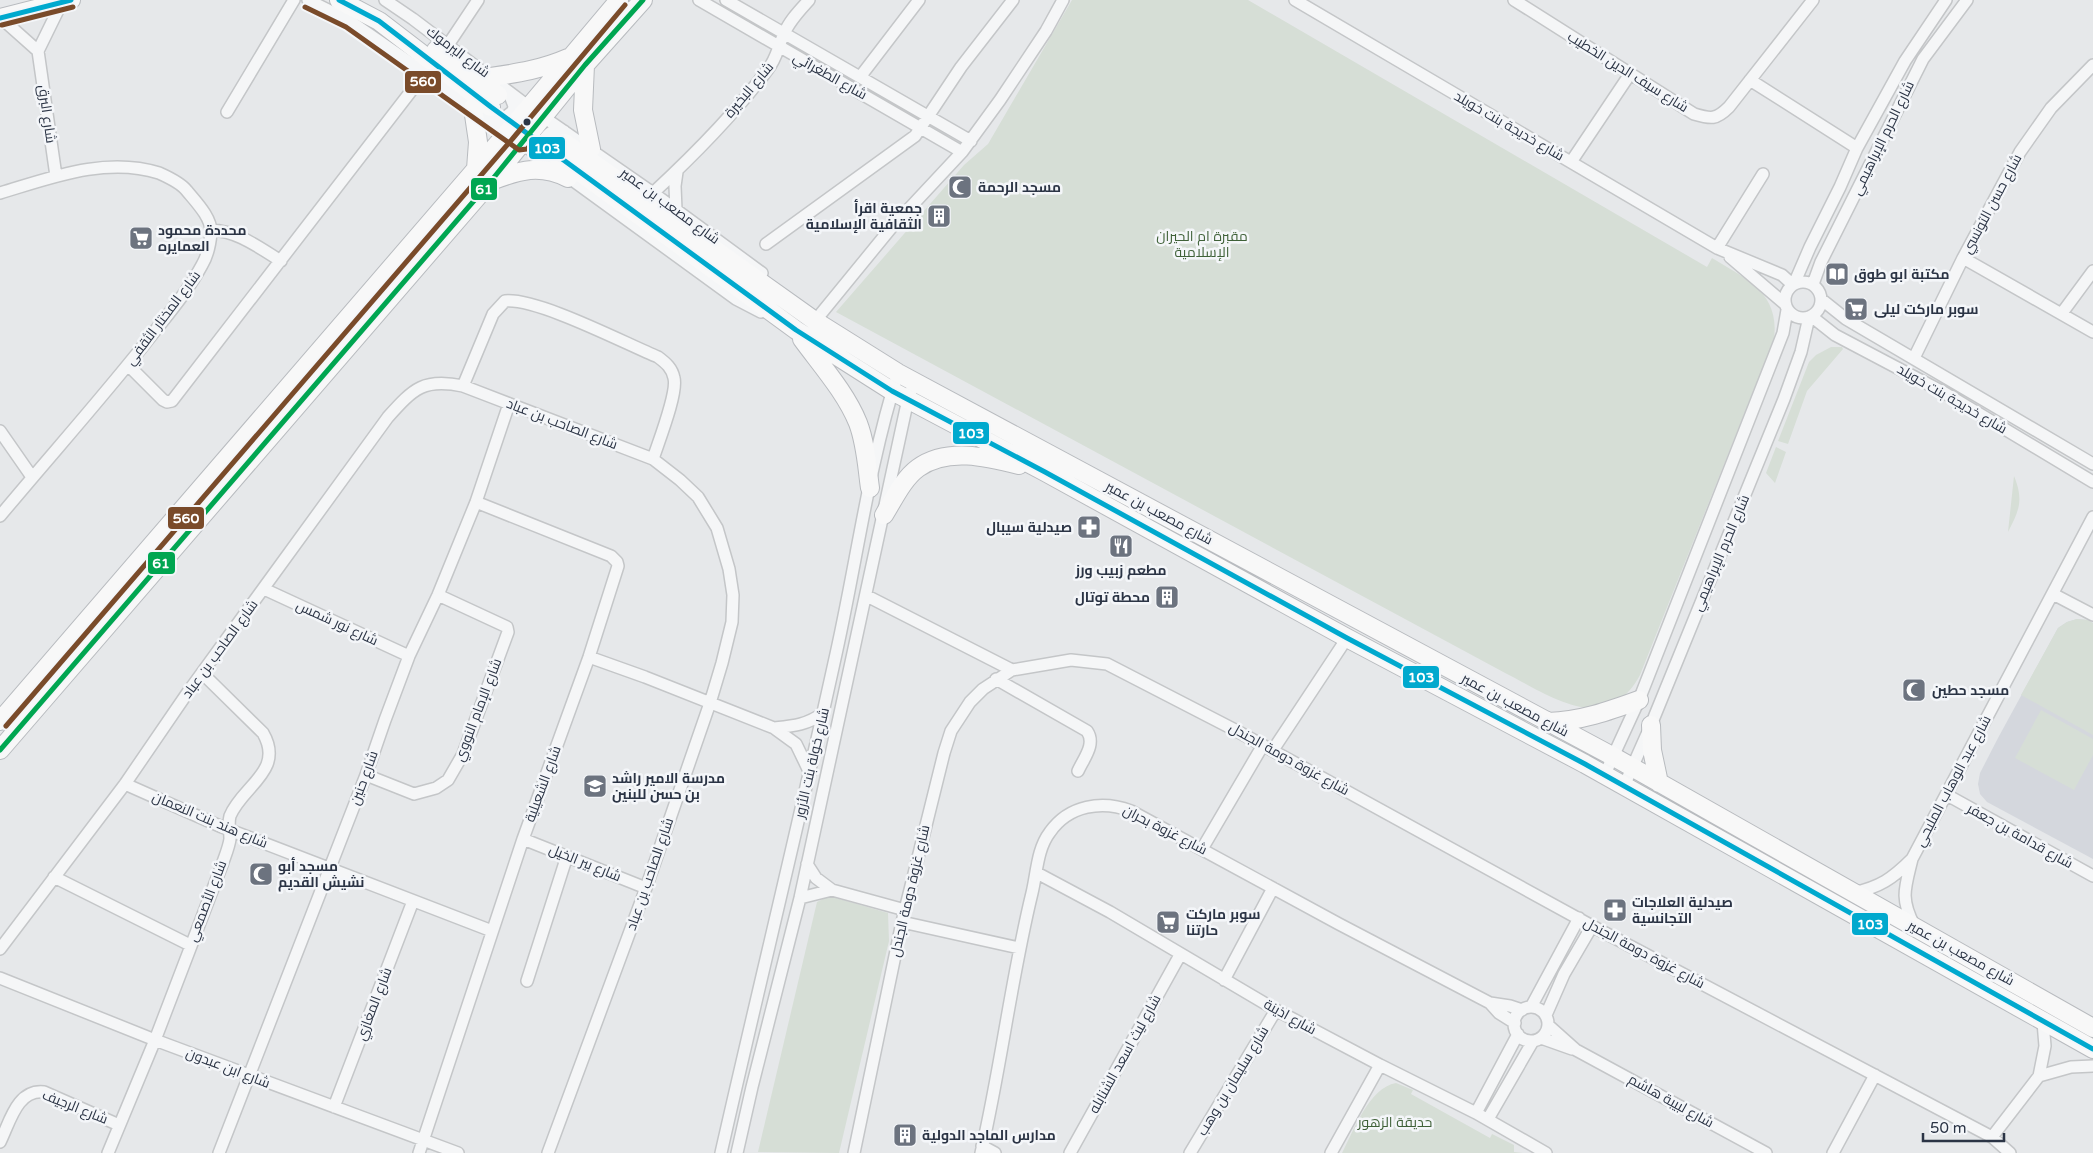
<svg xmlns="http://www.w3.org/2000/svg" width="2093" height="1153" viewBox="0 0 2093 1153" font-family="'Varela Round',Cairo,sans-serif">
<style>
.built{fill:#d4d7dd}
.green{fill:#d6ded6}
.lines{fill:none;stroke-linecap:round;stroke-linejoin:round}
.minor-casing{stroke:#c4c6c8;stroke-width:14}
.highway-casing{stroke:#b8bbbf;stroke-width:20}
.minor{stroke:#f5f6f7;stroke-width:11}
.highway{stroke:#f8f8f8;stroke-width:18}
.bus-1-casing{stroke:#f4f6f9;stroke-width:9}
.bus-2-casing{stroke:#f4f6f9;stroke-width:9}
.bus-3-casing{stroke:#f4f6f9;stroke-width:9}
.bus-1{stroke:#00a9ce;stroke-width:5}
.bus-2{stroke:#00a651;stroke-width:5}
.bus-3{stroke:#7a4b2a;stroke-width:5}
.bus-dot{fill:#2b3445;stroke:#f4f6f9;stroke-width:2}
.labels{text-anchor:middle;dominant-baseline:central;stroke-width:5;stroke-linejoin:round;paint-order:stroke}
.street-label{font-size:14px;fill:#2b3445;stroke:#f4f6f9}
.poi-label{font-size:14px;font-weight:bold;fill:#2b3445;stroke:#f4f6f9;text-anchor:start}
.park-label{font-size:14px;fill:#3f6138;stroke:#f4f6f9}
.line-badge{stroke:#f4f6f9;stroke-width:2}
.badge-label{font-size:14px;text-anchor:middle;font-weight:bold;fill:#fff}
</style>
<rect width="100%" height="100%" fill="#e6e8ea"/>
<path class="built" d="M 2077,619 L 2088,620 L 2093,623 L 2093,859 L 1987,802 L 1980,794 L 1978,784 L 1980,773 L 1998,738 L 2058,628 L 2067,622 Z"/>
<path class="green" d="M 1072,0 L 1248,0 L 1707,267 L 1712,258 C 1746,279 1780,292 1774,339 L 1640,675 C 1637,680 1634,686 1629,691 C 1595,730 1543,692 1507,674 L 836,312 L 964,165 L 988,144 Z
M 1831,347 L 1842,347 L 1843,349 L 1807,391 L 1788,444 L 1778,441 L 1809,362 L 1816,355 Z
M 1776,447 L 1786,452 L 1775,483 L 1766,473 Z
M 2014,476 C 2024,500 2019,511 2008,532 Z
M 2077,619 L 2088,620 L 2093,623 L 2093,735 L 2021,695 L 2058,628 L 2067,622 Z
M 2041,710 L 2093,739 L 2093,755 L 2074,790 L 2015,758 Z
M 829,896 L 888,913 L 889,941 L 839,1153 L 758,1152 L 817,902 Z
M 1396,1083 L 1413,1090 L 1411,1094 L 1490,1138 L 1492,1134 L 1514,1145 L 1514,1152 L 1523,1153 L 1342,1153 C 1354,1130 1369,1088 1396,1083 Z"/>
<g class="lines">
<g class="minor-casing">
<path id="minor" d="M 308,0 L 350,21 L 425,73 L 736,299 L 761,312
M 385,0 L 413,19 L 529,107 L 653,193 L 762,273
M 699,0 L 962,152
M 726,0 L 971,141
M 1295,0 L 1717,248 L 1782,275 L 1793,285
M 1514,0 L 1694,114 C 1711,119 1716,120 1729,107 L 1813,0
M 1,18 L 38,51
M 448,45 L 478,0
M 860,77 L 919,0
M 1750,80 L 1857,148
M 227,112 L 294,0
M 490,119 L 503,119 L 513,111 L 514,106 L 509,93
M 542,157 C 540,146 543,137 553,131 L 564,131
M 1571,162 L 1630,74
M 56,176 L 38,51 L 62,2
M 0,193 C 50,178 106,156 159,173 C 168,177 181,183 187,191 C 196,202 212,218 211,233 C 210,244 208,255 202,265 C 188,291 169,313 151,336 C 103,397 50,456 0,516
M 653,193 C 694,155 735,114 768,69 C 777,58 778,46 784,34 C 789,21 800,10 809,0
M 676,210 L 675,186 L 677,172
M 211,230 C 238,231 258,247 281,261
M 766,244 L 915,136 L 961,67 L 1013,0
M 1717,248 L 1763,174
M 1730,257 L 1785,304
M 1963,258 L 2093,332
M1785 300a18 18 0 1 1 36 0a18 18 0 1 1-36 0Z
M 1794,284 L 1810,247 L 1840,187 L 1857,148 L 1905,61 L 1946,0
M 1813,284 L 1821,262 L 1923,59 L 1967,0
M 1821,299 L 1846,319 L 2093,464
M 2062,313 L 2093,271
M 1811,316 L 1835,335 L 1943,392 L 2093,482
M 815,321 L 891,228 L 962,152 L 1000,100 L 1046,31 L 1063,0
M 1914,358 L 1963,258 L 2020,152 L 2051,108 L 2093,65
M 128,365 L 163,400 L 167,402 L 172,401 L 425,73
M 463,386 L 493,314 L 505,301 C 538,298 624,343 658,357 C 666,363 672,368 674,378 C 678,393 658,443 653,459
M 0,431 L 32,477
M 264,589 L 409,656
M 2053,594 L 2093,615
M 867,596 L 1012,670
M 589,657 L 645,677 L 774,728 L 796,744 L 810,773
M 996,679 L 1087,731 C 1096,744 1084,758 1078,771
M 774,728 C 793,726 807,725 823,713
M 1273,750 L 1347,638
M 1605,774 L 1639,700 L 1783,333 L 1787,310
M 366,775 L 414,794 L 436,788 L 448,780 L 463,754 L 508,632 L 507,627 L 438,595
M 125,784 L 222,827 L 492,931
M 1624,786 L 1651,725 L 1784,399 L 1801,352 L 1809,317
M 1947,795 L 2093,876
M 523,839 L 646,888
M 1202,849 L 1263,745
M 807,864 L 816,878 L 832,890 L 905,910
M 1037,873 L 1110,912 L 1276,1010 L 1380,1065 L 1476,1113 L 1546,1153
M 54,877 L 190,945
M 1853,893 C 1880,887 1892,879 1912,859
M 800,898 L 832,890
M 902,922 L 1019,948
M 1914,925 C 1900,898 1905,888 1912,859 L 2093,517
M 0,949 L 125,784 L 188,692 L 388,417 C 414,388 424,378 463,386 L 653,459 L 680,480 L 698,497 L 717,528 L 729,569 L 733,595 L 732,622 L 722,663 L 710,703 L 646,888 L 548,1153
M 0,978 L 155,1040 L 458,1153
M 1224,980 L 1273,888
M 527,981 L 567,856
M 1490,1003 L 1510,1006 L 1522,1010
M 1531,1007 L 1579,918
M1514 1024a17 17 0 1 1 34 0a17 17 0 1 1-34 0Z
M 1546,1015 L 1564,974 L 1592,926
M 1548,1025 L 1576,1050 L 1766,1153
M 1541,1038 L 1572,1049
M 2039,1076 L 2071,1067 L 2093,1066
M 334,1107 L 413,901
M 1476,1113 L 1518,1034
M 1488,1119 L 1533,1041
M 1992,1137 L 2039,1076 L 2045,1046 L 2043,1022
M 0,1142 C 10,1122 17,1089 44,1092 L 119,1125
M 982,1146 L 995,1153
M 108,1153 L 155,1040 L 222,865 C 225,856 229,847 230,839 C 230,831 228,823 230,816 C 242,786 285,771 263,733 L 202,673
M 219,1153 L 366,775 L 385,720 L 409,656 L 438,595 L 476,502 L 509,404
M 419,1153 L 523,839 L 589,657 L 618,566 L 617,562 L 611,556 L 476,502
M 721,1153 C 758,990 798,827 834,663 C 856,567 868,467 898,373
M 737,1153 L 752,1087 L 800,898 L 908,399 L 915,381
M 854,1153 L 902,922 L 944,753 L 951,731 L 970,702 L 983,689 L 1012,670 L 1071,660 L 1107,664 L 1235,730 L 1592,926 L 1992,1137 L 2010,1153
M 981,1153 C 1001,1067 1011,979 1032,893 C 1037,872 1037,849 1050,832 C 1069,805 1102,800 1131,811 L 1339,924 L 1490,1003 L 1499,1013 L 1515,1023
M 1070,1153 L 1180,955
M 1190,1153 L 1276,1010
M 1331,1153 L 1380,1065
M 1833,1153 L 1875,1075"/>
</g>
<g class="highway-casing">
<path id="highway" d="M 339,0 L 379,21 L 491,107
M 0,18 L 71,0
M 436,50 L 498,95
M 585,65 L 583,110 L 591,149
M 491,77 C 518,73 543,69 568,58
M 473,108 L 478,142 L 476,169
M 565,143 L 815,321 L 898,373 L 1614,757 L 2093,1028
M 555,154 L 796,330 L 892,391 L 1045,472 L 1347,638 L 1585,764 L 2093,1049
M 491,181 C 520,170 540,164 568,178
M 802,339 C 821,365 846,393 858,423 C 866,444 867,467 870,488
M 884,515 C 894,499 903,479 918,468 C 947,447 987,457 1019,465
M 0,721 L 508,132 L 619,0
M 1548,722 C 1581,721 1609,711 1639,700
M 1651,725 L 1652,750 L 1659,783
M 0,750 L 491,181 L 585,65 L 643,0"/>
</g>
<use href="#minor" class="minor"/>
<use href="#highway" class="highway"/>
<g class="bus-1-casing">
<path id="bus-1" d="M 339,0 L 379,21 L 491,107 L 796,330 L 892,391 L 1045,472 L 1347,638 L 1585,764 L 2093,1049
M 0,18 L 71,0"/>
</g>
<g class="bus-2-casing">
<path id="bus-2" d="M 0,750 L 491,181 L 585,65 L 643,0"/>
</g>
<g class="bus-3-casing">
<path id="bus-3" d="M 305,7 L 346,27 L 519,150 L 527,149 L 536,139
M 2,25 L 73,7
M 6,726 L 514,137 L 625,5"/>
</g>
<use href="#bus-1" class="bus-1"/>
<use href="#bus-2" class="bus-2"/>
<use href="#bus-3" class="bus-3"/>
</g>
<defs>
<g id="mosque-square" transform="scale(1.25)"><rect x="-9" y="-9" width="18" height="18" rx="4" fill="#6c737f" stroke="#f4f6f9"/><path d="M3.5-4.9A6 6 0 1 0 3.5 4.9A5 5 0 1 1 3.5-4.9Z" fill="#fff"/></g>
<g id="building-square" transform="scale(1.25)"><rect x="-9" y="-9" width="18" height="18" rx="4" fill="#6c737f" stroke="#f4f6f9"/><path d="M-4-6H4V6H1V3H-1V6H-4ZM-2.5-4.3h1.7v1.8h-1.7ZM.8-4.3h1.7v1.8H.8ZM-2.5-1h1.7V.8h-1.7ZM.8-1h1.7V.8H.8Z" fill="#fff"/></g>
<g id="supermarket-square" transform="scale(1.25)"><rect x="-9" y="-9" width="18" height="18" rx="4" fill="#6c737f" stroke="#f4f6f9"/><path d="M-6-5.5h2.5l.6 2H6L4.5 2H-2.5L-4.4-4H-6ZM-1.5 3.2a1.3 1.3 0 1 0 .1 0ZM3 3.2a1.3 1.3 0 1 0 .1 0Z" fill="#fff"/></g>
<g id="library-square" transform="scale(1.25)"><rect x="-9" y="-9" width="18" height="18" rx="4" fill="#6c737f" stroke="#f4f6f9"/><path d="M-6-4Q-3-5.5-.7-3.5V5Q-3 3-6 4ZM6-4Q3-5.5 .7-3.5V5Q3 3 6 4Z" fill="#fff"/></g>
<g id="pharmacy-square" transform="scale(1.25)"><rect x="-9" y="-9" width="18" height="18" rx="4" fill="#6c737f" stroke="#f4f6f9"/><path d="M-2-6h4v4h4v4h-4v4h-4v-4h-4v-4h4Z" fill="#fff"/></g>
<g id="restaurant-square" transform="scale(1.25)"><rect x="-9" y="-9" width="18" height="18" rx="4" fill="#6c737f" stroke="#f4f6f9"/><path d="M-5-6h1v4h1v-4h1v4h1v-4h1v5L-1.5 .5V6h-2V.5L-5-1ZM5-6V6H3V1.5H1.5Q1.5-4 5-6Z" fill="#fff"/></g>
<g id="school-square" transform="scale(1.25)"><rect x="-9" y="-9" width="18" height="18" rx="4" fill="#6c737f" stroke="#f4f6f9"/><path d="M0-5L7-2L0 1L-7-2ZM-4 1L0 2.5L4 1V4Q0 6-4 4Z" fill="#fff"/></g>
</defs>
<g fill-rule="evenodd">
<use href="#mosque-square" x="960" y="187"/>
<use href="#building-square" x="939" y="216"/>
<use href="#supermarket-square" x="141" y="238"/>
<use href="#library-square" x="1837" y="274"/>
<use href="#supermarket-square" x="1856" y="309"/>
<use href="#pharmacy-square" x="1089" y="527"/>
<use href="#restaurant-square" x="1121" y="546"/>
<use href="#building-square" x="1167" y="597"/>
<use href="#mosque-square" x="1914" y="690"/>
<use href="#school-square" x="595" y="786"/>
<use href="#mosque-square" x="261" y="874"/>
<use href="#pharmacy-square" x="1615" y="910"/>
<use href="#supermarket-square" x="1168" y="922"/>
<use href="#building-square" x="905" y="1135"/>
</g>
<circle class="bus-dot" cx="527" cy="122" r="4.5"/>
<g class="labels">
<g class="street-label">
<text transform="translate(458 52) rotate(37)">شارع اليرموك</text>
<text transform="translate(1628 72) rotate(32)">شارع سيف الدين الخطيب</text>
<text transform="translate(830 76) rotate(29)">شارع الطغرائي</text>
<text transform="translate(749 90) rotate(-50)">شارع البخيرة</text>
<text transform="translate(47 114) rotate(82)">شارع البرق</text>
<text transform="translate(1509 126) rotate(30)">شارع خديجة بنت خويلد</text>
<text transform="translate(1883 138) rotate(-64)">شارع الحرم الإبراهيمي</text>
<text transform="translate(1992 204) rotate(-62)">شارع حسن التونسي</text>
<text transform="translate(670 206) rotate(36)">شارع مصعب بن عمير</text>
<text transform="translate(163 318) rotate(-53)">شارع المختار الثقفي</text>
<text transform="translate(1952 399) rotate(30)">شارع خديجة بنت خويلد</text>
<text transform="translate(562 424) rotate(21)">شارع الصاحب بن عباد</text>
<text transform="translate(1159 513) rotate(28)">شارع مصعب بن عمير</text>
<text transform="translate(1721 553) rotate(-67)">شارع الحرم الإبراهيمي</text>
<text transform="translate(337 623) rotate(25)">شارع نور شمس</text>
<text transform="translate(220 649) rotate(-54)">شارع الصاحب بن عباد</text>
<text transform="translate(1515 705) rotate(28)">شارع مصعب بن عمير</text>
<text transform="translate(478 710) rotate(-69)">شارع الإمام النووي</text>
<text transform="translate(1289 759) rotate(29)">شارع غزوة دومة الجندل</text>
<text transform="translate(812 763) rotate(-77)">شارع خولة بنت الأزور</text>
<text transform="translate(364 778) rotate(-70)">شارع حنين</text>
<text transform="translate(1953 781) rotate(-62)">شارع عبد الوهاب المليحي</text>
<text transform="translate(543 784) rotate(-70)">شارع الشعيلية</text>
<text transform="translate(210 820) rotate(23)">شارع هند بنت النعمان</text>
<text transform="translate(1165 830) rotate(27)">شارع غزوة بحران</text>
<text transform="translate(2020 836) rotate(29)">شارع قدامة بن جعفر</text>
<text transform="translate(585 863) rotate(22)">شارع بير الخيل</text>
<text transform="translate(650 874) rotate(-71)">شارع الصاحب بن عباد</text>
<text transform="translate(910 891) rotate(-77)">شارع غزوة دومة الجندل</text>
<text transform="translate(207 901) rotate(-69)">شارع الأصمعي</text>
<text transform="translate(1644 953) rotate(28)">شارع غزوة دومة الجندل</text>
<text transform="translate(1961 953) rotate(29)">شارع مصعب بن عمير</text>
<text transform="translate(374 1004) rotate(-69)">شارع المغازي</text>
<text transform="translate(1290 1017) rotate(29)">شارع اذينة</text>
<text transform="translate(1125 1054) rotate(-61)">شارع ليث اسعد الشنابله</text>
<text transform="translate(228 1068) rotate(21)">شارع ابن عبدون</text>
<text transform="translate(1233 1081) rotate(-59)">شارع سليمان بن وهب</text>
<text transform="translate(1671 1101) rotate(29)">شارع لبيبة هاشم</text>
<text transform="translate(75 1107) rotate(22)">شارع الرجيف</text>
</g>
<g class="poi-label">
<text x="978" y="187">مسجد الرحمة</text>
<text x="922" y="208" text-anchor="end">جمعية اقرأ<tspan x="922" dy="16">الثقافية الإسلامية</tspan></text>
<text x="158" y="230">محددة محمود<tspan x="158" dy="16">العمايره</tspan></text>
<text x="1854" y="274">مكتبة ابو طوق</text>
<text x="1874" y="309">سوبر ماركت ليلى</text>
<text x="1072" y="527" text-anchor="end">صيدلية سيبال</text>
<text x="1121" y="570" text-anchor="middle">مطعم زبيب ورز</text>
<text x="1150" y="597" text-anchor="end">محطة توتال</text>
<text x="1932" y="690">مسجد حطين</text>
<text x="612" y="778">مدرسة الامير راشد<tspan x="612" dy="16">بن حسن للبنين</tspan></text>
<text x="278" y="866">مسجد أبو<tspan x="278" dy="16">نشيش القديم</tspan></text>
<text x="1632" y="902">صيدلية العلاجات<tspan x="1632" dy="16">التجانسية</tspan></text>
<text x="1186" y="914">سوبر ماركت<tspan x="1186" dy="16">حارتنا</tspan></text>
<text x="922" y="1135">مدارس الماجد الدولية</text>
</g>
<g class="park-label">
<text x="1202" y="236">مقبرة ام الحيران<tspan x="1202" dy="16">الإسلامية</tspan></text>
<text x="1395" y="1122">حديقة الزهور</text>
</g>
</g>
<g class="line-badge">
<rect x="404" y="70" width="38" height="24" rx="5" fill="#7a4b2a"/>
<rect x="528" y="136" width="38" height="24" rx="5" fill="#00a9ce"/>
<rect x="470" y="177" width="28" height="24" rx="5" fill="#00a651"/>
<rect x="952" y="421" width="38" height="24" rx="5" fill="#00a9ce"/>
<rect x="167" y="506" width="38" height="24" rx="5" fill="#7a4b2a"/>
<rect x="147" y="551" width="29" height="24" rx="5" fill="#00a651"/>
<rect x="1402" y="665" width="38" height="24" rx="5" fill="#00a9ce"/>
<rect x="1851" y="912" width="38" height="24" rx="5" fill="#00a9ce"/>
</g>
<g class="badge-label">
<text x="423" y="86">560</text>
<text x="547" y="153">103</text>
<text x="484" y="194">61</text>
<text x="971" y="438">103</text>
<text x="186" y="523">560</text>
<text x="161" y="568">61</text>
<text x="1421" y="682">103</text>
<text x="1870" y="929">103</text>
</g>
<path d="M1923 1133v8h81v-8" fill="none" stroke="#2b3445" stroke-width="2.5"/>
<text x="1930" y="1133" font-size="15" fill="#2b3445" stroke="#f4f6f9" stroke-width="4" paint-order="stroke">50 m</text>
</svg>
